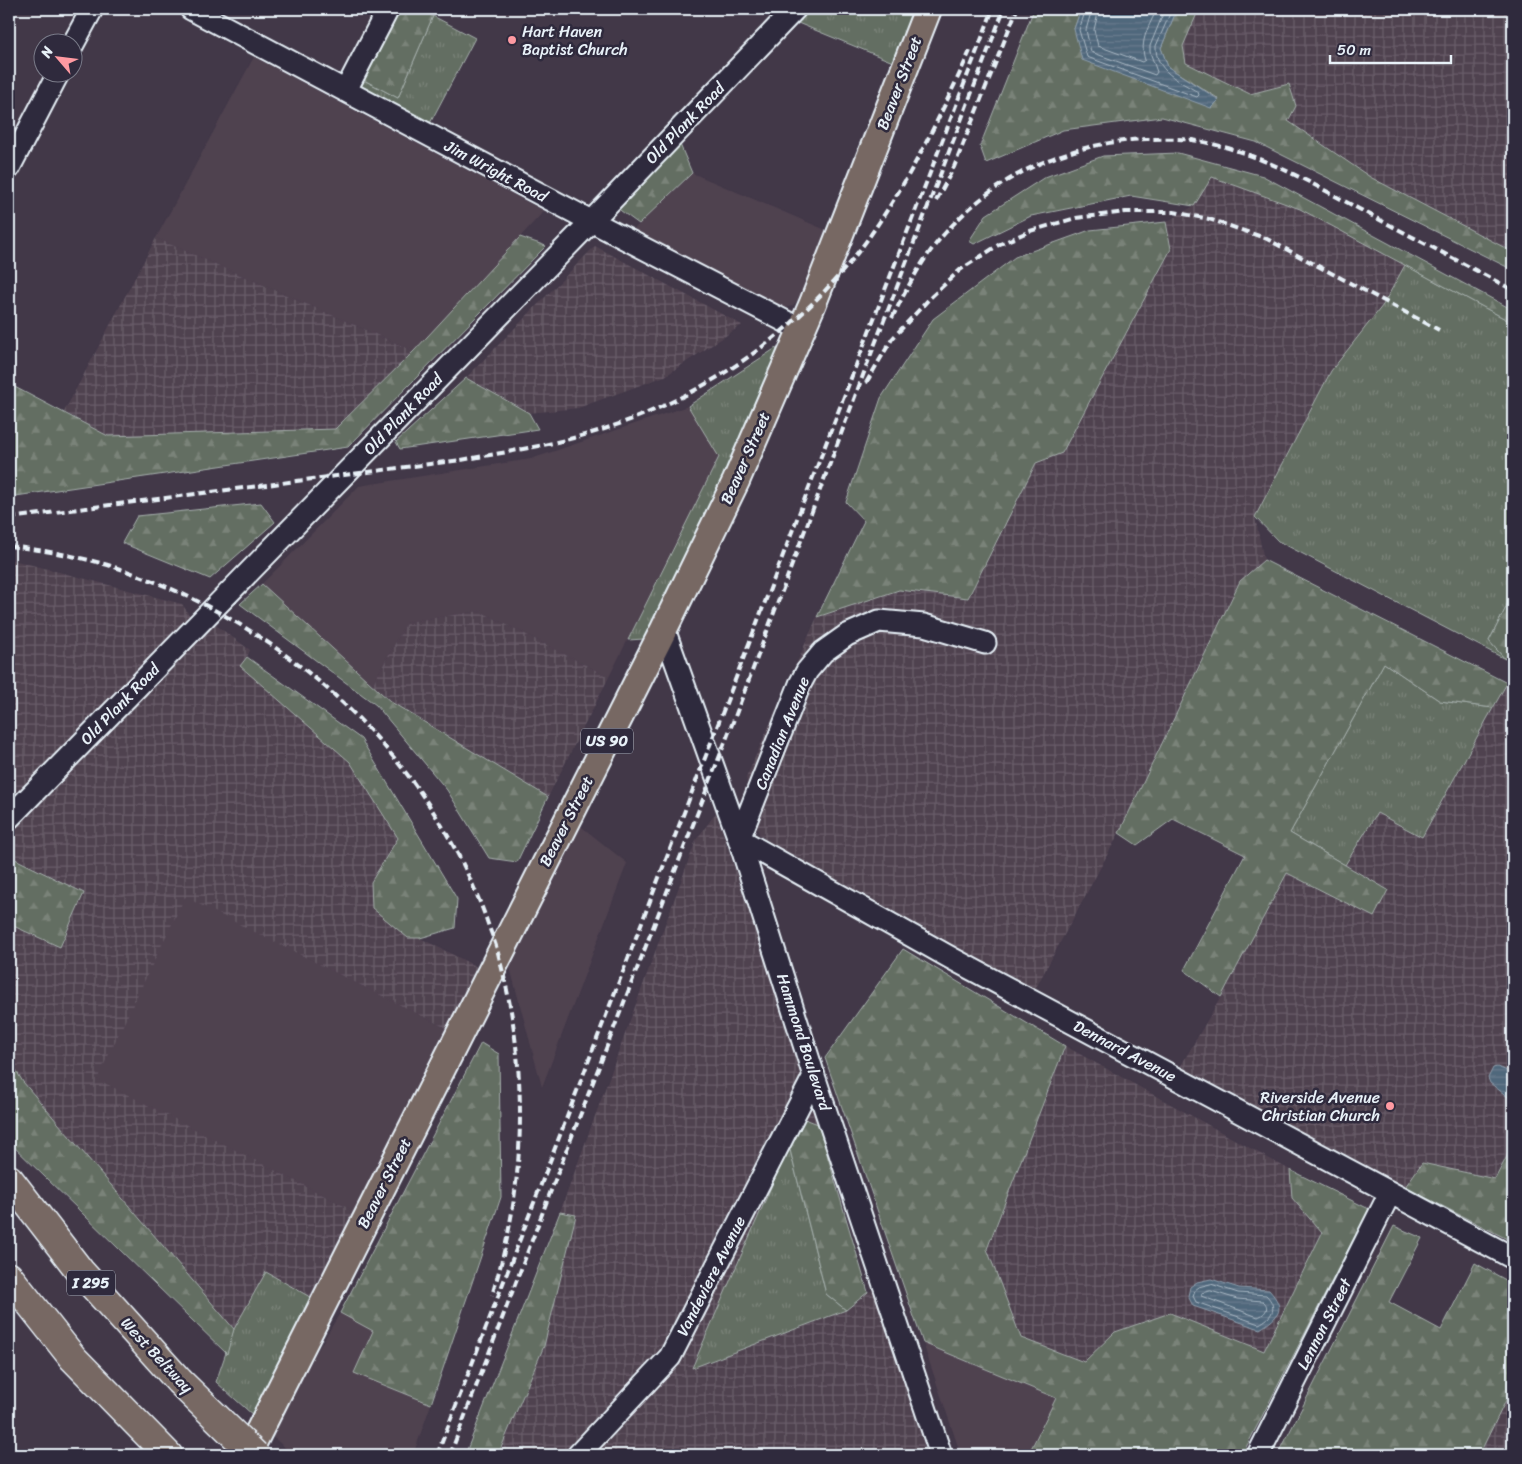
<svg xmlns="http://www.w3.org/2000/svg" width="1522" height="1464" viewBox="0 0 1522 1464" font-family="Sriracha,sans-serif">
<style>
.built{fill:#504250}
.industrial{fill:url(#industrial-grid);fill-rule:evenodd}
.grass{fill:url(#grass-tufts);stroke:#a6b0ad}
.forest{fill:url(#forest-firs);stroke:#a6b0ad}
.water{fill:url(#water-rules);stroke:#8d9ead}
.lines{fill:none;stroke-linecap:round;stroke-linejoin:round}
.shore{stroke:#abbac6;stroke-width:1}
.minor-casing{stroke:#e8f1f8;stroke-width:25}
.major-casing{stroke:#e8f1f8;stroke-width:30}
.highway-casing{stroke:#e8f1f8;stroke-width:31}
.minor{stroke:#2f2a3d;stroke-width:21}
.major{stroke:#776864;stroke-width:26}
.highway{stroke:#776864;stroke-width:28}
.rail{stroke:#e8f1f8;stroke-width:4;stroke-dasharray:8 4;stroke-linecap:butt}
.highway-bridge-casing{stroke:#e8f1f8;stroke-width:31;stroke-linecap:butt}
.highway-bridge{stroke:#776864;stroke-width:28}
.poi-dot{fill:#ff9aa2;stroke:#2f2a3d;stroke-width:2}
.labels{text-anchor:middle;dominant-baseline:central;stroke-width:5;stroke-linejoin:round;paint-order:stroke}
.shield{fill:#2f2a3d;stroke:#b0b5c0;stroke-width:1}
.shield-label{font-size:15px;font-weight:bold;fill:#e8f1f8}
.poi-label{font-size:16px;fill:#e8f1f8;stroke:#2f2a3d;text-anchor:start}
.street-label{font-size:16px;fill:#e8f1f8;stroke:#2f2a3d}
</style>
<defs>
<pattern id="industrial-grid" width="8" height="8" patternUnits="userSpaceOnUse" patternTransform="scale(1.25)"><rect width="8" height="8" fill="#504250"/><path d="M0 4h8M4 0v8" fill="none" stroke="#695e6a"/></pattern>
<pattern id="grass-tufts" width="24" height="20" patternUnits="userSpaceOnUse" patternTransform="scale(1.25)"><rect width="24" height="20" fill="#646e62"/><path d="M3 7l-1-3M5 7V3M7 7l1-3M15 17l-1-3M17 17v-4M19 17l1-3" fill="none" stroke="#7a8379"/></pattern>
<pattern id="forest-firs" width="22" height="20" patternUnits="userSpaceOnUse" patternTransform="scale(1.25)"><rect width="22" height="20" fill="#646e62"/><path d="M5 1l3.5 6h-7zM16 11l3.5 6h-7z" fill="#7a8379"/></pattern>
<pattern id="water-rules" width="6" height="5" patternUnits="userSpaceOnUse" patternTransform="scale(1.25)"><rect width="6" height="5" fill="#50677b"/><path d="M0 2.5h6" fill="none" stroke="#697d8e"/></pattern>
</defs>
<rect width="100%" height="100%" fill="#423848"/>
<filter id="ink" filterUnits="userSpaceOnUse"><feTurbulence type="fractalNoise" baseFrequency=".02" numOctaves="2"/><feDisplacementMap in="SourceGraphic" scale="10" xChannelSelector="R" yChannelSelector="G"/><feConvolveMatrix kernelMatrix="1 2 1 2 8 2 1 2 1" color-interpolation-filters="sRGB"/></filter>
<g filter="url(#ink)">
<path class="built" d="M 254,57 L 544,211 L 414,351 L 156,238 Z
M 692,173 L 828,231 L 804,294 L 792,306 L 784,308 L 738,289 L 631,232 Z
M 688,406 L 719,457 L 609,677 L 480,611 L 407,622 L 372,685 L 262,584 L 359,486 L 531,459 Z
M 578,824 L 627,863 L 542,1087 L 508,960 Z
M 185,896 L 448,1029 L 354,1211 L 96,1079 Z
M 340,1313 L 373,1331 L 354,1373 L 431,1404 L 413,1455 L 294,1455 L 268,1433 Z
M 923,1343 L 1056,1398 L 1028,1455 L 961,1455 Z"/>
<path class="industrial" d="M 1199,9 L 1513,9 L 1513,252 L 1370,177 L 1288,121 L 1296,106 L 1289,84 L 1250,94 L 1186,63 L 1183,46 Z
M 1212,177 L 1300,209 L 1405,265 L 1383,305 L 1331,371 L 1255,517 L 1264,560 L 1240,581 L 1119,833 L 1033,993 L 775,849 L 759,834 L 746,778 L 817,617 L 899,590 L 968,598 L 1036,463 L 1062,452 L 1171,249 L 1166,222 L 1194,206 Z
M 156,238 L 414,351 L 335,429 L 108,436 L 64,412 Z
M 595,246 L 742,325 L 665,376 L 578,408 L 529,413 L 466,378 Z
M 9,559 L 182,604 L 192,619 L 9,800 Z
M 480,611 L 609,677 L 548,797 L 391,702 L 372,685 L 407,622 Z
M 213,623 L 250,650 L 247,657 L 240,666 L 350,762 L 398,838 L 371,882 L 408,938 L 420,938 L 479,968 L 448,1029 L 185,897 L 97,1079 L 354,1211 L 310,1297 L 266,1272 L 234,1329 L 23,1082 L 9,1059 L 9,924 L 60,947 L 84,893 L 9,856 L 9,836 Z
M 1507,683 L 1513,687 L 1513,1145 L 1495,1179 L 1422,1163 L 1405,1187 L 1179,1069 L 1221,997 L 1287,873 L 1388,890 L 1345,865 L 1377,813 L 1422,836 Z
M 716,813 L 805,1080 L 818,1124 L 805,1119 L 692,1367 L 846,1310 L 868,1292 L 876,1290 L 927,1455 L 498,1455 L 544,1346 L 575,1215 L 560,1212 L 696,840 Z
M 1065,1046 L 1290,1170 L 1292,1198 L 1322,1232 L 1264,1351 L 1170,1313 L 1115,1332 L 1084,1362 L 1021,1338 L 987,1249 ZM 1224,1282 L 1239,1288 L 1269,1290 L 1193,1306 L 1188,1296 L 1190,1287 Z
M 1513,1386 L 1513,1455 L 1479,1455 Z"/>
<path class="grass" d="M 805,9 L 913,9 L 893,62 L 793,21 Z
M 433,16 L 475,38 L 428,127 L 360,86 L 362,79 L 398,98 Z
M 1405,265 L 1513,323 L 1513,594 L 1489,641 L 1505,659 L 1278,541 L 1255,517 L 1331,371 L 1383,305 Z
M 776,348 L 779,355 L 731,462 L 644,639 L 628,640 L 719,457 L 688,406 Z
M 1384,663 L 1440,701 L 1493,708 L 1422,837 L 1377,813 L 1345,865 L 1290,833 Z
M 789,1146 L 826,1294 L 846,1310 L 692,1368 Z
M 266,1272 L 310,1297 L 254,1416 L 216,1382 L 234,1329 Z"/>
<path class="forest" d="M 394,9 L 418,9 L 433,16 L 398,98 L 362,79 Z
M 1034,9 L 1081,9 L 1074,29 L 1212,108 L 1219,99 L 1168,67 L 1161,48 L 1177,9 L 1199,9 L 1183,46 L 1186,63 L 1250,94 L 1289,84 L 1296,106 L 1288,121 L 1370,177 L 1513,252 L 1513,270 L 1256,142 L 1162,117 L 1063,130 L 986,163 L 980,146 Z
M 679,142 L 692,173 L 639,224 L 617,208 Z
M 1178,153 L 1263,176 L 1513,310 L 1513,323 L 1300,209 L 1212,177 L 1194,206 L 1131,196 L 1031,216 L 974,244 L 969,241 L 986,215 L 1045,177 L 1103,156 Z
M 1166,222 L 1171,249 L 1062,453 L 1036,463 L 968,598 L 899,590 L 817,617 L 864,521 L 846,502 L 881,398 L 933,319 L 1015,257 L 1090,230 Z
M 520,237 L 546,246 L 348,447 L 9,497 L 9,384 L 108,436 L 335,429 L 414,351 Z
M 466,378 L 529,413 L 538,429 L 400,449 L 396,442 Z
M 261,503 L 275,522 L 210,579 L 122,543 L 137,516 Z
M 1264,560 L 1507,683 L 1493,708 L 1440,701 L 1384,663 L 1290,833 L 1388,890 L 1374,917 L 1287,873 L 1221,997 L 1184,970 L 1245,855 L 1173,819 L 1137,845 L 1119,833 L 1240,581 Z
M 262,584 L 391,702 L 548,797 L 517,862 L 489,858 L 447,790 L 376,705 L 240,604 Z
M 1513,594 L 1513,653 L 1505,659 L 1489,641 Z
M 247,657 L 361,739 L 457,899 L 455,928 L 420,938 L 408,938 L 372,908 L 371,882 L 398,838 L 350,762 L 240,666 Z
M 9,856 L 84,893 L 60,947 L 9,924 Z
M 903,949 L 1065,1046 L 987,1249 L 1021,1338 L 1084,1362 L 1115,1332 L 1170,1313 L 1264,1351 L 1322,1233 L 1292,1198 L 1290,1170 L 1369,1209 L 1242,1455 L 1028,1455 L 1056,1398 L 923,1343 L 825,1058 Z
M 481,1043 L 499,1054 L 501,1197 L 431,1404 L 354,1373 L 373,1331 L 340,1313 Z
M 9,1059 L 23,1082 L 234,1329 L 227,1354 L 9,1142 Z
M 805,1119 L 818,1124 L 868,1292 L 846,1310 L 826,1294 L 789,1146 Z
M 1513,1145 L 1513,1242 L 1405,1187 L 1422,1163 L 1495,1179 Z
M 560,1212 L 576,1215 L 544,1346 L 498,1455 L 465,1455 Z
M 1394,1226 L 1422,1238 L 1389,1302 L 1441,1330 L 1475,1263 L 1513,1284 L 1513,1386 L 1479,1455 L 1278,1455 Z"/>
<path class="water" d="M 1081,9 L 1177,9 L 1161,48 L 1168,67 L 1219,100 L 1211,108 L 1082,60 L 1074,29 Z
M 1497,1067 L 1513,1073 L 1513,1101 L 1490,1083 L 1488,1078 L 1493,1068 Z
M 1211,1279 L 1239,1288 L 1269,1290 C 1286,1309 1280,1316 1260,1329 L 1193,1306 L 1188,1296 L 1190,1287 L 1197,1282 Z"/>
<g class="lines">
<path class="shore" d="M 1086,9 L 1079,30 L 1087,57 L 1197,97 L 1199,95 L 1198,92 C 1179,81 1155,71 1156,46 L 1172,9
M 1092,9 L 1086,30 L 1091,52 L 1155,75 L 1157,72 L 1150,52 L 1150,46 L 1165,9
M 1099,9 L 1094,30 L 1098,46 L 1142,62 L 1145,60 C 1139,41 1149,26 1157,9
M 1211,1284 L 1238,1293 L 1266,1295 C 1278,1307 1273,1317 1259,1324 L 1196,1302 L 1193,1296 L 1195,1290 L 1199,1287 Z
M 1211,1291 L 1237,1299 L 1263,1301 C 1270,1307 1266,1314 1258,1317 L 1201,1296 L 1202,1293 Z"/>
<g class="minor-casing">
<path id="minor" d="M 191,9 L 591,221 L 802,330
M 72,46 L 92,9
M 346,90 L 388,9
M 9,168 L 59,72
M 664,629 L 739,839 L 814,1076 L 941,1455
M 985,643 L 924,625 L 879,621 L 847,635 L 823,652 L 807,671 L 800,684 L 739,839 L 951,958 L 1513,1258
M 9,818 L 579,234 L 795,9
M 578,1455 L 670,1357 L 814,1076
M 1258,1455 L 1390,1193"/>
</g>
<g class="major-casing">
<path id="major" d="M 247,1455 L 664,629 L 736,481 L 813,303 L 928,9"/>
</g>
<g class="highway-casing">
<path id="highway" d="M 9,1179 L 80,1271 L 179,1381
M 9,1277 L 73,1358 L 168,1455"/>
</g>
<use href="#minor" class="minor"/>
<use href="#major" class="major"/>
<use href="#highway" class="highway"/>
<path class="rail" d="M 936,201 L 954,167 L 1017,9
M 892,318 C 907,288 923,257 946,232 C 999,173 1068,143 1147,139 C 1161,139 1177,138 1192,140 C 1252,149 1306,180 1359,209 C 1411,236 1462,263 1513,290
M 866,383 L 892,339 L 930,298 L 960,270 L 1000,244 L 1030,231 L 1076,218 L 1126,212 L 1174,212 L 1209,219 L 1265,238 L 1439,330
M 9,518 L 461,460 C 507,452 553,445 598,431 C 713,395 816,321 882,218 C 917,165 944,108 970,51
M 9,546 C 50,551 90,558 129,572 C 290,629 427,756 486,918 C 490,931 496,943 499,957 C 529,1068 527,1185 492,1295
M 437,1455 L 993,9
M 450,1455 L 555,1180 L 736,714 L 868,362 L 1004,9"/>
<g class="highway-bridge-casing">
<path id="highway-bridge" d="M 179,1381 L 255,1455"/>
</g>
<use href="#highway-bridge" class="highway-bridge"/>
</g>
</g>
<g class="poi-dot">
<circle cx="512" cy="40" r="5"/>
<circle cx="1390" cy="1106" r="5"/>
</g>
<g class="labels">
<g class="shield">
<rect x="581" y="728.5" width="52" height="25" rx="4"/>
<rect x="67" y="1270.5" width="48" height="25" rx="4"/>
</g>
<g class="shield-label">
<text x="607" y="741">US 90</text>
<text x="91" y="1283">I 295</text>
</g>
<g class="poi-label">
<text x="522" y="31">Hart Haven<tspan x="522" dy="18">Baptist Church</tspan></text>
<text x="1380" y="1097" text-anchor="end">Riverside Avenue<tspan x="1380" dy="18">Christian Church</tspan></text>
</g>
<g class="street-label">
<text transform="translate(899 83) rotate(-69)">Beaver Street</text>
<text transform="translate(685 123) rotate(-46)">Old Plank Road</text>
<text transform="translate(496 171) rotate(28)">Jim Wright Road</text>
<text transform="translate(403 414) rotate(-46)">Old Plank Road</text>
<text transform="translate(745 458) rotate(-66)">Beaver Street</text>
<text transform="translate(120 704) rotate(-46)">Old Plank Road</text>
<text transform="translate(782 733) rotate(-68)">Canadian Avenue</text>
<text transform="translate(566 821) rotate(-63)">Beaver Street</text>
<text transform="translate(804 1042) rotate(72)">Hammond Boulevard</text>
<text transform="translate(1125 1051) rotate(28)">Dennard Avenue</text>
<text transform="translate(384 1183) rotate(-63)">Beaver Street</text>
<text transform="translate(711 1276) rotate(-63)">Vandeviere Avenue</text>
<text transform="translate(1324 1324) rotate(-63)">Lennon Street</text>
<text transform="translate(157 1355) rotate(47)">West Beltway</text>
</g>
</g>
<rect width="1522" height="1464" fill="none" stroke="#2f2a3d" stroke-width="30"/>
<rect x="15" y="15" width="1492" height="1434" fill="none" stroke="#e8f1f8" stroke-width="2" filter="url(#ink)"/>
<g transform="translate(58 58) rotate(298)"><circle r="24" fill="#2f2a3d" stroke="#797a88"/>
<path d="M0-4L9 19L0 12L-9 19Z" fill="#ff9aa2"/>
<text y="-8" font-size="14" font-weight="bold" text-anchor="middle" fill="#e8f1f8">N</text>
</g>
<path d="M1330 55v8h121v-8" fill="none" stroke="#e8f1f8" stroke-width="2.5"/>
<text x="1337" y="55" font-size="15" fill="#e8f1f8" stroke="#2f2a3d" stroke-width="4" paint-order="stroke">50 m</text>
</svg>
